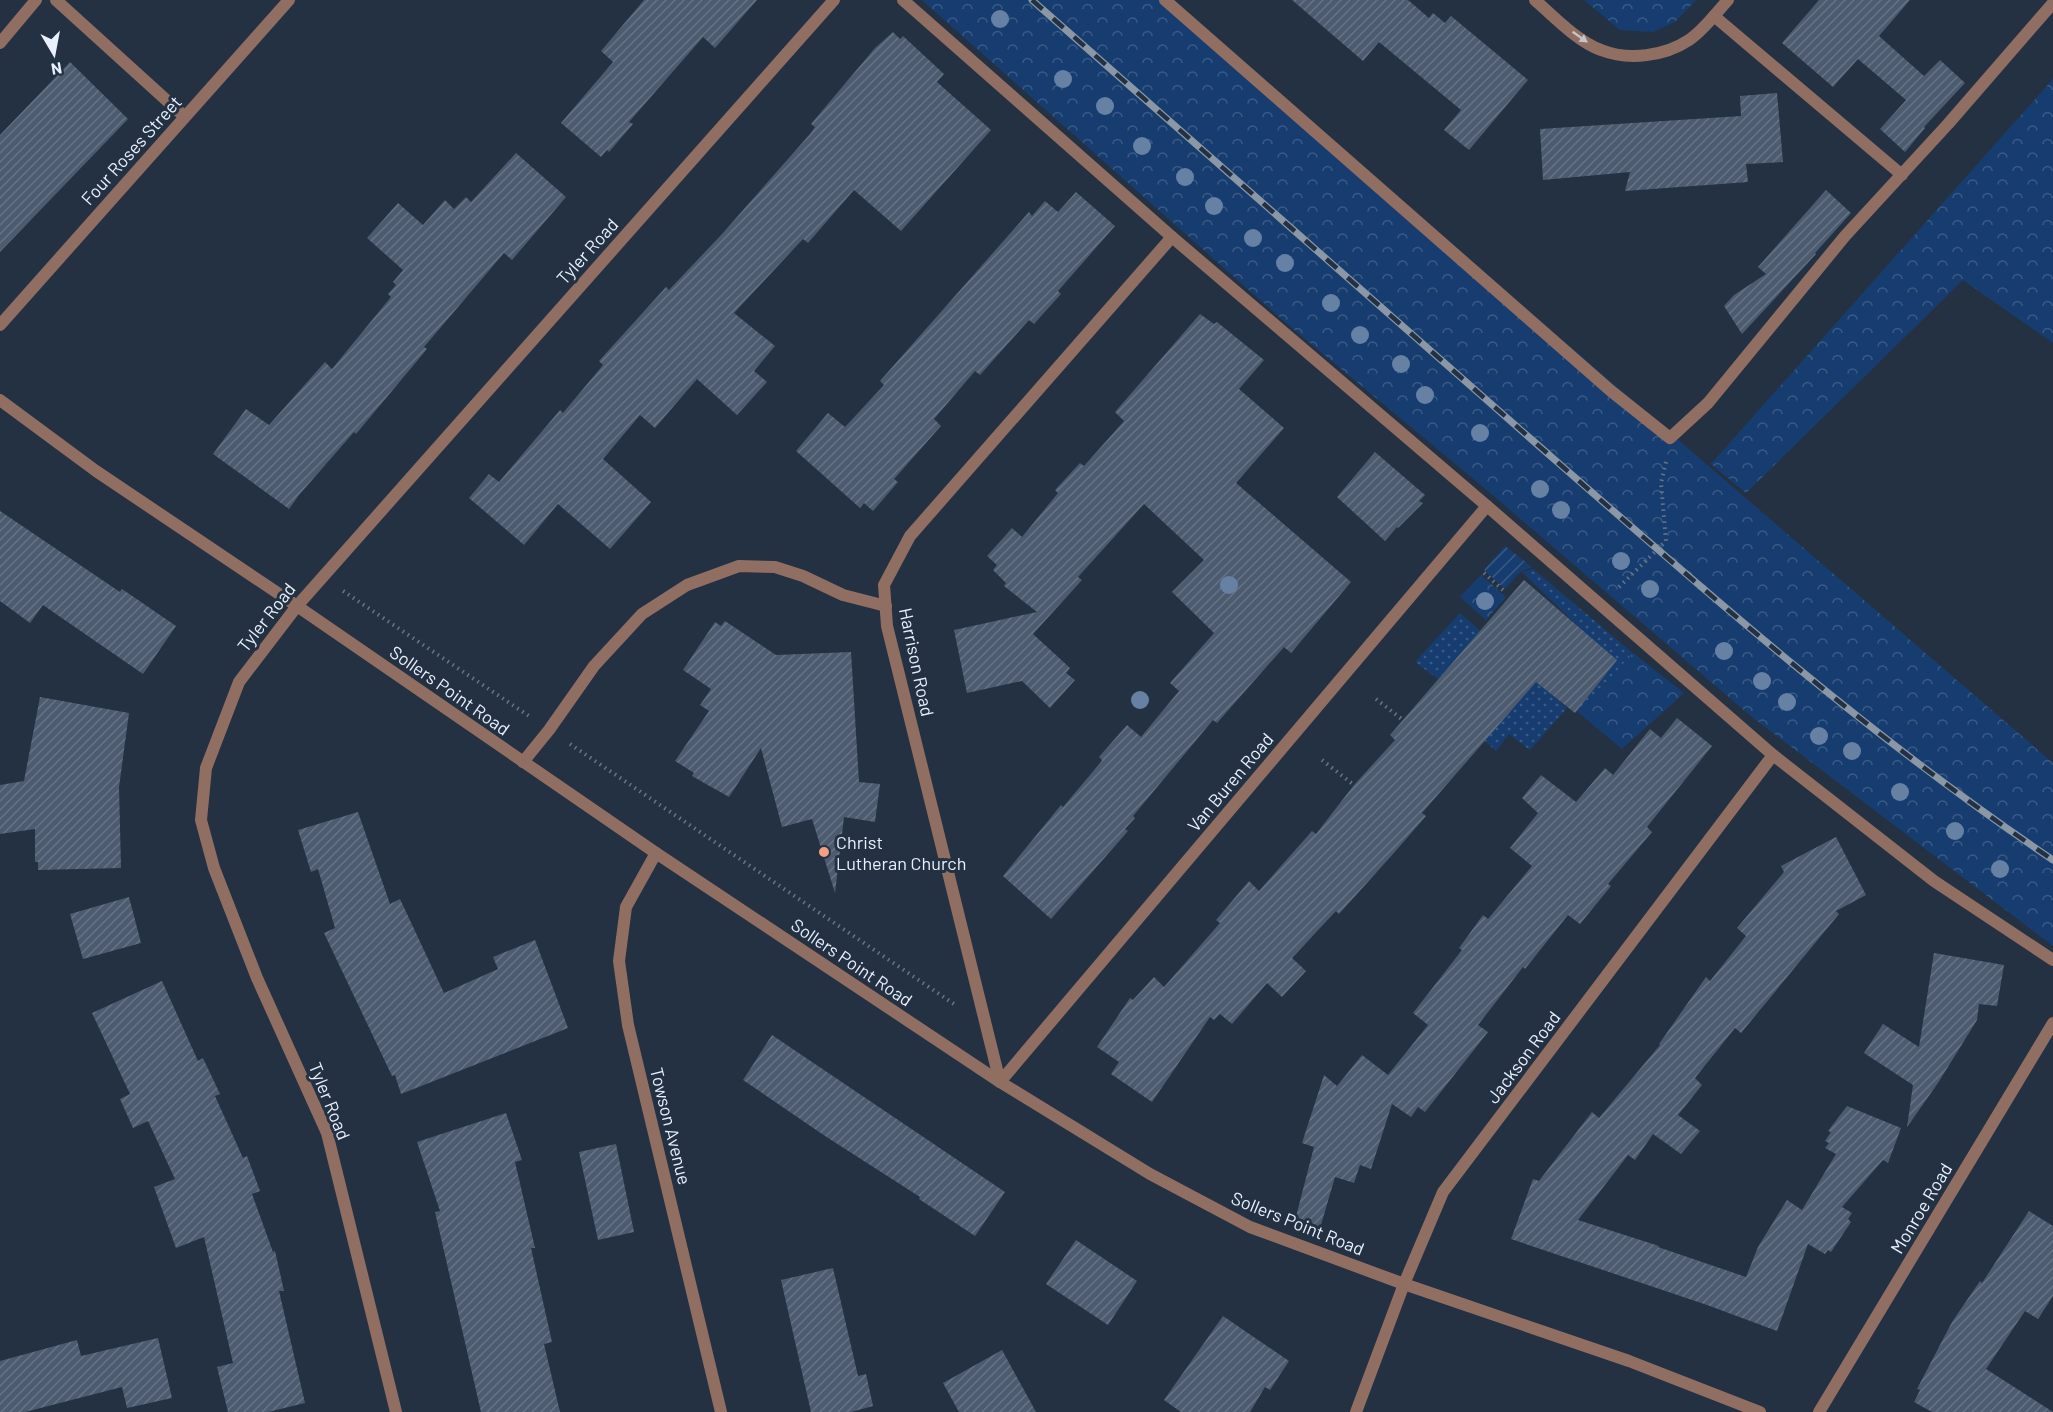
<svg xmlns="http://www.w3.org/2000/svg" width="2053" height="1412" viewBox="0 0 2053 1412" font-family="Barlow,sans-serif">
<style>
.grass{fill:url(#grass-dots)}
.forest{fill:url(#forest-crowns)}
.garden{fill:url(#garden-furrows)}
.building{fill:url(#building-hatch)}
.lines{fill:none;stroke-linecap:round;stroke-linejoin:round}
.path{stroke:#697585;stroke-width:4;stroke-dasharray:1.5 4.5;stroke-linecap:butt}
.service{stroke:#906f62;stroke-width:12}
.minor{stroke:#906f62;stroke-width:12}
.tertiary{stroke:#906f62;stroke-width:12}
.rail-casing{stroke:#8b97a5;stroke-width:7}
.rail{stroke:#233143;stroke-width:4.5;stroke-dasharray:14;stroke-linecap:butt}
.tree{fill:#6781a4}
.oneway{fill:#c9c4c7}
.poi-dot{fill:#f2a07f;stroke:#233143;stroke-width:2}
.labels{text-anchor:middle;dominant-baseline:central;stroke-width:6;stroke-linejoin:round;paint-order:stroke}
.street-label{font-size:18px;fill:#e8f1fd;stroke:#233143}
.poi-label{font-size:18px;fill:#e8f1fd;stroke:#233143;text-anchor:start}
</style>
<defs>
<pattern id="grass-dots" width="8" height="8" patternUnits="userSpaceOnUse" patternTransform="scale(1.5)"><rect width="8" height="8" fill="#173d70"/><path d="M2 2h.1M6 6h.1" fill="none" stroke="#395a85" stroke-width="1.8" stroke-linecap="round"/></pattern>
<pattern id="forest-crowns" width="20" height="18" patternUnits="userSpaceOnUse" patternTransform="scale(1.5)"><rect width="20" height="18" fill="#173d70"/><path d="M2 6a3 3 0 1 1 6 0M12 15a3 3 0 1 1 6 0" fill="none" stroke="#395a85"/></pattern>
<pattern id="garden-furrows" width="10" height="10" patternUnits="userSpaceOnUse" patternTransform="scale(1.5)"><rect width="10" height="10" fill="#173d70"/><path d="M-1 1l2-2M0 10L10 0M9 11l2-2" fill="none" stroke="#395a85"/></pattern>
<pattern id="building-hatch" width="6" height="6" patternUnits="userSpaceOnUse" patternTransform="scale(1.5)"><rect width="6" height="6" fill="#4c5b70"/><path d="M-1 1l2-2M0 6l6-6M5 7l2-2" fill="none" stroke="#667385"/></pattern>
</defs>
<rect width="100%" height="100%" fill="#233143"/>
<path class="grass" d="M 1533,569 L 1633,653 L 1579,713 L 1544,682 L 1545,665 L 1579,627 L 1522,572 Z
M 1460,613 L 1567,708 L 1530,750 L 1509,734 L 1496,751 L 1433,694 L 1442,682 L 1415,662 Z"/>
<path class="forest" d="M 922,0 L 1168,0 L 2053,763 L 2053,946 L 1752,717 L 1489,492 L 1286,323 Z
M 1584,0 L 1696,0 L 1675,22 L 1653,32 L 1620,30 Z
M 2053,79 L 2053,343 L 1963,280 L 1746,493 L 1711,464 Z
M 1481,575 L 1506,597 L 1486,620 L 1460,597 Z
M 1633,653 L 1684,693 L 1622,749 L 1579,713 Z"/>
<path class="garden" d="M 1505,546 L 1532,567 L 1520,572 L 1505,589 L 1484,570 Z"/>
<path class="building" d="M 644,0 L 757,0 L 715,48 L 703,37 L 629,122 L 633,124 L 609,152 L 607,150 L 601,157 L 561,123 L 613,62 L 601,51 Z
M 1292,0 L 1408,0 L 1429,18 L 1433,13 L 1445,23 L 1451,16 L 1528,80 L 1469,150 L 1444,130 L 1461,110 L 1379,42 L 1363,61 Z
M 1819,0 L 1910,0 L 1879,36 L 1924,76 L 1940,60 L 1965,83 L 1924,127 L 1925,128 L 1905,152 L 1880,129 L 1906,100 L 1858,59 L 1833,87 L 1782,43 Z
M 893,32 L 900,39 L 903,36 L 944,74 L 937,82 L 991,130 L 901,231 L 854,190 L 808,243 L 803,239 L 734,313 L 775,346 L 754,371 L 767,382 L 737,415 L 697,379 L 655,428 L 640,415 L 603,459 L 651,502 L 610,549 L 558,504 L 524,545 L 469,498 L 489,474 L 499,482 L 560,410 L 563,413 L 603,365 L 599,361 L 666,287 L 669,290 L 722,234 L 810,134 L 815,127 L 811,124 L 875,48 Z
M 70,62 L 128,119 L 0,252 L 0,135 Z
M 1777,93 L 1783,162 L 1746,164 L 1748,182 L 1625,191 L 1630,172 L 1543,180 L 1540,129 L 1741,116 L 1740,96 Z
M 516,153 L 566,197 L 512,260 L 504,253 L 424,347 L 427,349 L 356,434 L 354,432 L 299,495 L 289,509 L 213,454 L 246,409 L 269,425 L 325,362 L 332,369 L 391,297 L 388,294 L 396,285 L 393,282 L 403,270 L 367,238 L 398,203 L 423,225 L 445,200 L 454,209 L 466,197 L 471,202 Z
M 1826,190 L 1851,213 L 1815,253 L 1816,254 L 1742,334 L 1724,306 L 1734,295 L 1766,274 L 1758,267 Z
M 1076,192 L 1115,226 L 1058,291 L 1061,294 L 1034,324 L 1029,320 L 980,375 L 975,371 L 934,419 L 941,426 L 894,479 L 898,482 L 873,511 L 864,503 L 860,508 L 796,451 L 828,413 L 845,427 L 884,385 L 880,381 L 1029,212 L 1032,216 L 1045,201 L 1058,212 Z
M 1200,314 L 1214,324 L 1217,322 L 1264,360 L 1239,389 L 1284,428 L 1236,483 L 1351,582 L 1291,653 L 1284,647 L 1217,723 L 1213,720 L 1133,816 L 1135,818 L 1125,829 L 1128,831 L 1051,919 L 1003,876 L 1061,805 L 1063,807 L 1101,762 L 1102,760 L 1099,757 L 1127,725 L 1141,737 L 1179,691 L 1170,683 L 1214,633 L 1172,592 L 1204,560 L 1144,504 L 1078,577 L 1082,580 L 1033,634 L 1070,668 L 1066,673 L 1075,680 L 1050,708 L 1022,681 L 967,693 L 954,630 L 1037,612 L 1004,586 L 1006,583 L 993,570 L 997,565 L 987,556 L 1012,528 L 1022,537 L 1058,493 L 1055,490 L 1080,463 L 1084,466 L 1124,421 L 1115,412 Z
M 1375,452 L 1425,495 L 1419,501 L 1423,503 L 1398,528 L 1397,527 L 1385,541 L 1337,497 Z
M 0,511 L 120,592 L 122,589 L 176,626 L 143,674 L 43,605 L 30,623 L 0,601 Z
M 1524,580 L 1617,660 L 1575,713 L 1536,682 L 1422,813 L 1426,816 L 1393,854 L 1339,914 L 1336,911 L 1292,958 L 1306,971 L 1282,997 L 1267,983 L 1232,1024 L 1220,1014 L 1214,1020 L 1210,1017 L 1152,1102 L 1111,1074 L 1119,1062 L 1097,1047 L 1130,998 L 1133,1000 L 1154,977 L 1164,987 L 1220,923 L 1216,920 L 1249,881 L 1259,891 L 1312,831 L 1316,834 L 1354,785 L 1395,740 L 1390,735 Z
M 725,621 L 776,655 L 851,652 L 859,782 L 880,784 L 875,822 L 844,817 L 835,893 L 812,819 L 782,827 L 761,748 L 729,797 L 692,776 L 694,773 L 675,761 L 709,711 L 700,705 L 711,689 L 683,670 L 715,622 L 721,626 Z
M 40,697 L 129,713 L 119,787 L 121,868 L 38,870 L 38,862 L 35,862 L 35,829 L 0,834 L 0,785 L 24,781 Z
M 1677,718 L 1712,746 L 1647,827 L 1652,832 L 1608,884 L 1611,886 L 1580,924 L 1568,915 L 1525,969 L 1523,967 L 1478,1025 L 1488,1032 L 1425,1112 L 1418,1107 L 1411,1117 L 1392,1104 L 1371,1169 L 1360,1165 L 1354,1183 L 1335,1177 L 1318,1235 L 1293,1228 L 1314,1147 L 1302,1143 L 1324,1075 L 1337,1086 L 1362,1055 L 1388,1075 L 1428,1025 L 1413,1013 L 1462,950 L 1459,948 L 1483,915 L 1488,919 L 1532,866 L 1510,848 L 1538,813 L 1522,798 L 1541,775 L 1576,802 L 1605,768 L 1613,775 L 1650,729 L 1661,738 Z
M 358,812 L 390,904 L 400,899 L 444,993 L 498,969 L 493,957 L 535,940 L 568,1028 L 401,1094 L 395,1075 L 392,1076 L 324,933 L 335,928 L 318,869 L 311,872 L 298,830 Z
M 1836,837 L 1866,895 L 1836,911 L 1839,914 L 1741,1033 L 1735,1028 L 1695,1078 L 1702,1085 L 1678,1115 L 1700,1131 L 1681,1154 L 1653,1134 L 1635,1160 L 1628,1155 L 1578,1220 L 1659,1246 L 1658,1247 L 1746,1277 L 1758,1247 L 1787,1200 L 1802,1210 L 1836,1154 L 1825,1148 L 1829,1143 L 1825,1141 L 1831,1132 L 1828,1131 L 1847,1106 L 1901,1128 L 1888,1163 L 1883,1160 L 1842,1207 L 1852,1213 L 1848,1219 L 1851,1222 L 1831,1252 L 1828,1250 L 1825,1254 L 1808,1244 L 1777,1331 L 1707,1305 L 1511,1239 L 1533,1179 L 1539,1181 L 1592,1112 L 1599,1118 L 1660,1045 L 1659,1044 L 1706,977 L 1710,981 L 1746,936 L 1737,928 L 1784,872 L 1781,866 Z
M 129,897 L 141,943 L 83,959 L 70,914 Z
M 1934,953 L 2004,965 L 1997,1006 L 1979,1004 L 1977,1020 L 1938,1083 L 1907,1127 L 1913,1085 L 1864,1053 L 1883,1024 L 1919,1047 Z
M 162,981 L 198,1061 L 203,1058 L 220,1094 L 215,1096 L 243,1158 L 247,1156 L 260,1191 L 252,1194 L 273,1252 L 275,1251 L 284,1291 L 279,1291 L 305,1403 L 268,1412 L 228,1412 L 217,1367 L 233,1363 L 204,1237 L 176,1248 L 154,1187 L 175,1179 L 148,1121 L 133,1128 L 120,1099 L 130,1094 L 92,1013 Z
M 772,1035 L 1005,1192 L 975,1236 L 919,1199 L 920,1197 L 825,1136 L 743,1080 Z
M 506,1113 L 522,1160 L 515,1162 L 535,1248 L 531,1248 L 552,1342 L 544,1344 L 560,1412 L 481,1412 L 435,1212 L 440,1211 L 417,1142 Z
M 616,1144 L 634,1232 L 598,1240 L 579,1152 Z
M 2029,1211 L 2053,1226 L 2053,1296 L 2038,1319 L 2025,1311 L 1986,1369 L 2053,1412 L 1932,1412 L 1914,1402 L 1920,1390 L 1917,1389 L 1952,1322 L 1980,1281 L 1982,1283 Z
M 1076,1240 L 1137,1281 L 1108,1325 L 1046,1284 Z
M 833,1268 L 858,1376 L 866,1374 L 873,1406 L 851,1412 L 811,1412 L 781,1280 Z
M 1223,1316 L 1289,1361 L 1270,1390 L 1265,1387 L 1250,1412 L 1181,1412 L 1164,1400 Z
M 158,1338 L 172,1398 L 127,1408 L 122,1387 L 25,1412 L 0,1412 L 0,1361 L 77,1340 L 81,1356 Z
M 1002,1350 L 1036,1412 L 959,1412 L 943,1383 Z"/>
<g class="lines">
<path class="path" d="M 1484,573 L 1504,591
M 1619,587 L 1666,541 L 1661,483 L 1666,462
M 343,591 L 529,716
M 1376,699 L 1403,720
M 570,744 L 954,1004
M 1322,760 L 1354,785"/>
<path class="service" d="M 903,0 L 1172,237 L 1487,506 L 1773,755 L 1934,881 L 2053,960
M 1165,0 L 1611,391 L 1670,438 L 1708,403 L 1845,236 L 1948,124 L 2053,3
M 1714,16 L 1902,175
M 0,43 L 36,0
M 523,762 L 549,730 L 594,666 L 642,614 L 687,585 L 739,566 L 775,567 L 803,576 L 843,595 L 886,606"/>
<path class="minor" d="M 56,0 L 185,117
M 1535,0 C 1553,16 1578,42 1601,50 C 1629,61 1665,56 1689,40 C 1704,30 1716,13 1728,0
M 0,325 L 289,0
M 656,853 L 626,907 L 619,961 L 628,1025 L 721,1412
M 1000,1082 L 887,626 L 884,585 L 910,536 L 1172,237
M 1000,1082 L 1487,506
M 396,1412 L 327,1133 L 257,978 L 214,868 L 201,820 L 206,768 L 239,682 L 297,606 L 834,0
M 1356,1412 L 1404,1284 L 1443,1192 L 1773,755
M 1819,1412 L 2053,1023"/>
<path class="tertiary" d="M 0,400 L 96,471 L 297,606 L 656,853 L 1000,1082 L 1150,1174 L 1250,1227 L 1404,1284 L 1629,1361 L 1760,1412"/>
<g class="rail-casing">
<path id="rail" d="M 1032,0 C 1198,146 1365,293 1531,439 C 1699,586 1867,735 2053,860"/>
</g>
<use href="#rail" class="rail"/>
</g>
<g class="tree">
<circle cx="1000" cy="19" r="9"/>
<circle cx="1063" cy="79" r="9"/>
<circle cx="1105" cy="106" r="9"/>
<circle cx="1142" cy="146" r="9"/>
<circle cx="1185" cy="177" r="9"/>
<circle cx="1214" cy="206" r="9"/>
<circle cx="1253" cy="238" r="9"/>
<circle cx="1285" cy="263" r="9"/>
<circle cx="1331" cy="303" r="9"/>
<circle cx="1360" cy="335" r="9"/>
<circle cx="1401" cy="364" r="9"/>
<circle cx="1425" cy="395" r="9"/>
<circle cx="1480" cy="433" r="9"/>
<circle cx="1540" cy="489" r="9"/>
<circle cx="1561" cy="510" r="9"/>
<circle cx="1621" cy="561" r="9"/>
<circle cx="1229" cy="585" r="9"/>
<circle cx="1650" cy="589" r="9"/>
<circle cx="1485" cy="601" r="9"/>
<circle cx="1724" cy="651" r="9"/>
<circle cx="1762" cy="681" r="9"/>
<circle cx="1140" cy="700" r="9"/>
<circle cx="1787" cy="702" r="9"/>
<circle cx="1819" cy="736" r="9"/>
<circle cx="1852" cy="751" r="9"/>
<circle cx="1900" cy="792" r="9"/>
<circle cx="1955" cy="831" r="9"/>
<circle cx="2000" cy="869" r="9"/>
</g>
<defs><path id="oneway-solid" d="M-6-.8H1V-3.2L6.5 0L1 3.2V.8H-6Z" transform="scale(1.5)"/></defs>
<use class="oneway" href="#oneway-solid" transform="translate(1580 37) rotate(35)"/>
<circle class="poi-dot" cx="824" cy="852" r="6"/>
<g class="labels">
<g class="street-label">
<text transform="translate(131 150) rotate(-48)">Four Roses Street</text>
<text transform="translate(587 251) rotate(-48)">Tyler Road</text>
<text transform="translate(266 617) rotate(-52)">Tyler Road</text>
<text transform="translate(917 662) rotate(78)">Harrison Road</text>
<text transform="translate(450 690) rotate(35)">Sollers Point Road</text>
<text transform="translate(1230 782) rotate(-50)">Van Buren Road</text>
<text transform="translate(852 962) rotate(34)">Sollers Point Road</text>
<text transform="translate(1523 1057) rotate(-53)">Jackson Road</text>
<text transform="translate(330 1101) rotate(68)">Tyler Road</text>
<text transform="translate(671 1126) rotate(76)">Towson Avenue</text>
<text transform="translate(1921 1208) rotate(-59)">Monroe Road</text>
<text transform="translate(1298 1223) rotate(22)">Sollers Point Road</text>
</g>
<g class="poi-label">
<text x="836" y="842">Christ<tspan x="836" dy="21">Lutheran Church</tspan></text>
</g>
</g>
<g transform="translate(54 54) rotate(170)" stroke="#233143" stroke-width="4.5" paint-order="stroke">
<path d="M0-4.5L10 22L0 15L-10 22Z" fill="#e8f1fd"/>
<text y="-9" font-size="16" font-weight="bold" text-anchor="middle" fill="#e8f1fd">N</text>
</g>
</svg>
